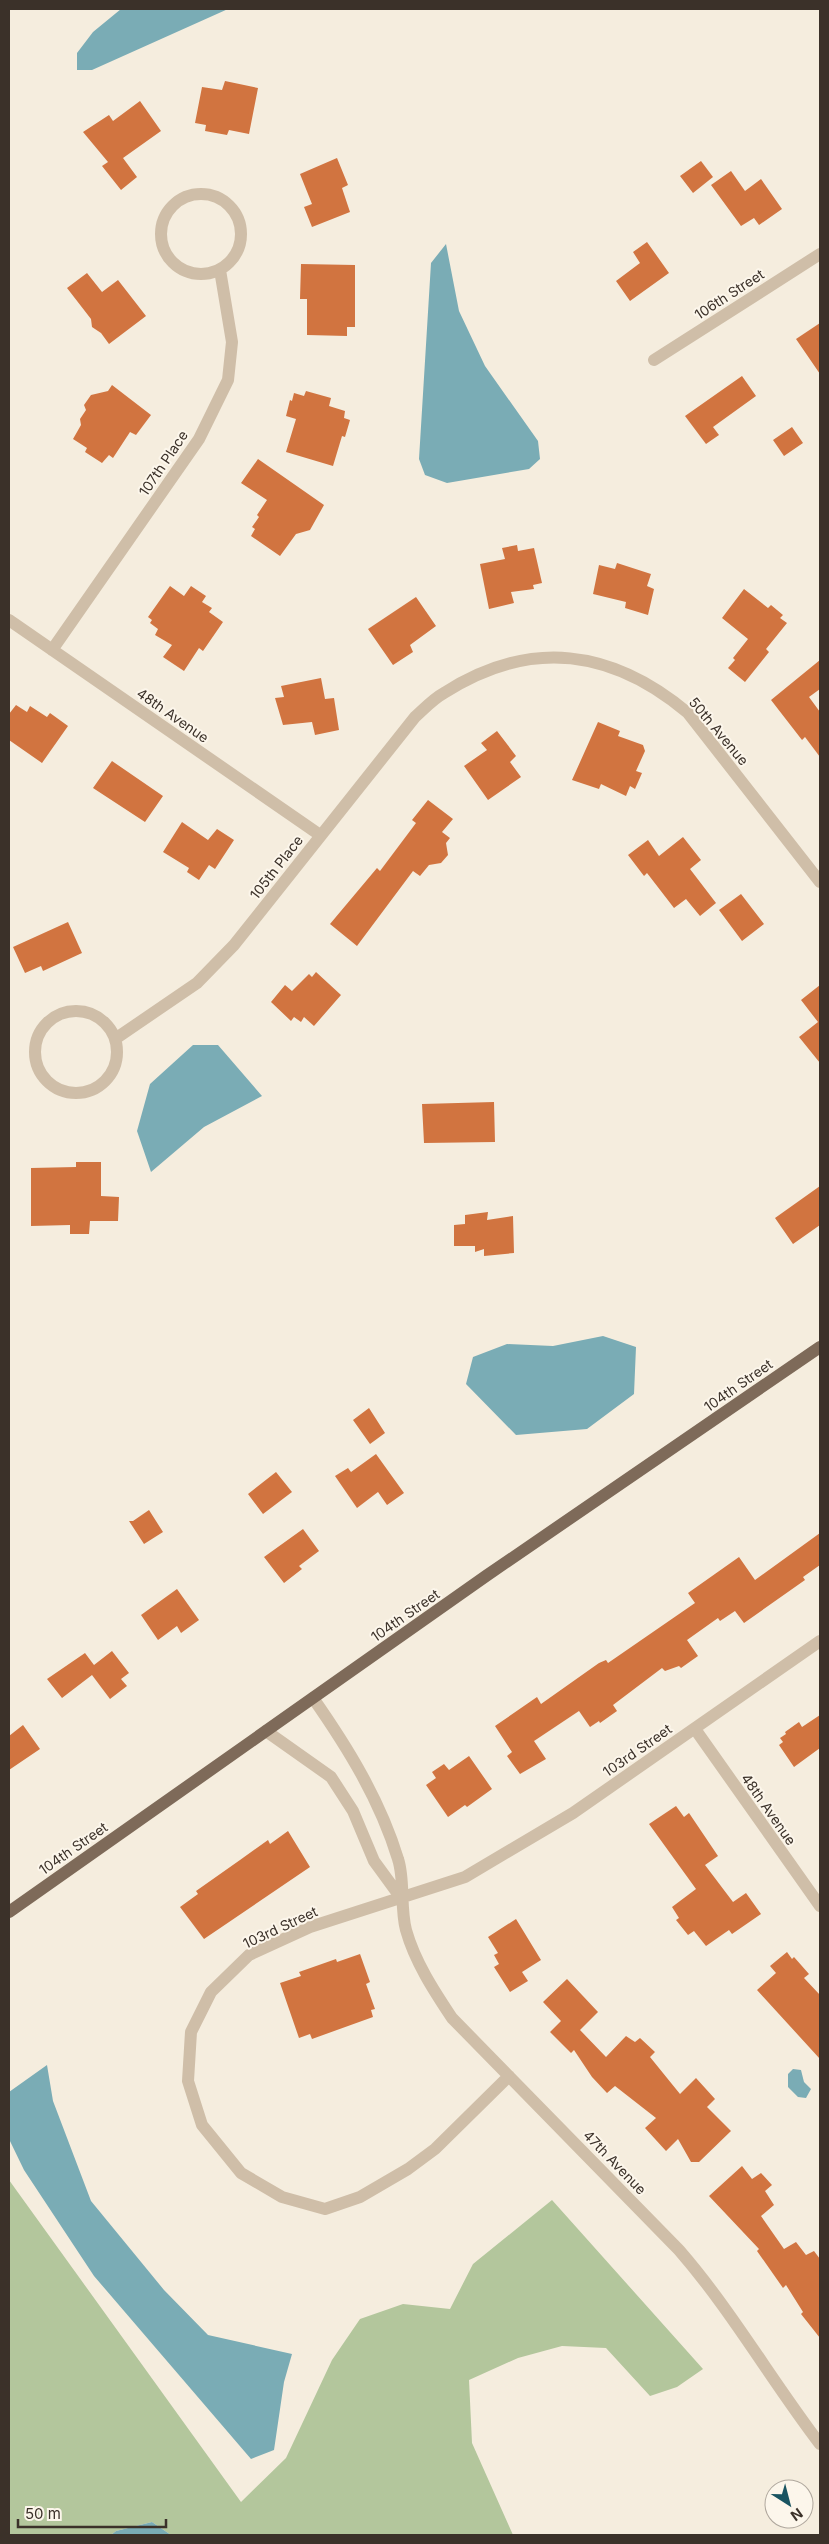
<svg xmlns="http://www.w3.org/2000/svg" width="829" height="2544" viewBox="0 0 829 2544" font-family="Inter,sans-serif">
<style>
.green{fill:#b3c69c}
.water{fill:#7aacb5}
.building{fill:#d17440}
.lines{fill:none;stroke-linecap:round;stroke-linejoin:round}
.minor{stroke:#cfbea8;stroke-width:12}
.primary{stroke:#7e6a59;stroke-width:12}
.labels{text-anchor:middle;dominant-baseline:central;stroke-width:4;stroke-linejoin:round;paint-order:stroke}
.street-label{font-size:14px;fill:#3b3129;stroke:#fcf6eb}
</style>
<rect width="100%" height="100%" fill="#f5edde"/>
<path class="green" d="M 9,2180 L 241,2502 L 286,2458 L 332,2360 L 360,2319 L 403,2304 L 450,2309 L 473,2264 L 552,2200 L 703,2369 L 677,2387 L 650,2396 L 606,2348 L 562,2346 L 518,2358 L 469,2380 L 472,2443 L 513,2535 L 171,2535 L 152,2522 L 116,2531 L 111,2535 L 9,2535 Z"/>
<path class="water" d="M 121,9 L 228,9 L 92,70 L 77,70 L 77,53 L 93,32 Z
M 446,244 L 459,311 L 485,366 L 538,441 L 540,459 L 529,469 L 447,483 L 425,475 L 419,459 L 431,263 Z
M 193,1045 L 218,1045 L 262,1096 L 204,1127 L 151,1172 L 137,1131 L 150,1084 Z
M 603,1336 L 636,1347 L 634,1394 L 587,1429 L 516,1435 L 466,1384 L 473,1357 L 507,1344 L 553,1346 Z
M 47,2065 L 53,2101 L 91,2201 L 164,2290 L 208,2335 L 292,2354 L 284,2382 L 274,2450 L 251,2459 L 94,2276 L 24,2170 L 9,2139 L 9,2092 Z
M 793,2069 L 801,2070 L 804,2082 L 811,2089 L 806,2098 L 798,2097 L 788,2087 L 788,2074 Z
M 152,2522 L 171,2535 L 111,2535 L 116,2531 Z"/>
<path class="building" d="M 225,81 L 258,88 L 249,134 L 229,130 L 227,135 L 205,131 L 206,125 L 195,123 L 202,87 L 222,90 Z
M 140,101 L 161,131 L 123,158 L 137,177 L 121,190 L 102,166 L 108,162 L 83,132 L 109,115 L 113,121 Z
M 337,158 L 348,185 L 342,188 L 350,212 L 312,227 L 304,207 L 312,204 L 300,174 Z
M 701,161 L 713,177 L 693,193 L 680,176 Z
M 731,171 L 745,191 L 761,179 L 782,209 L 759,225 L 754,218 L 741,226 L 711,185 Z
M 647,242 L 669,273 L 630,301 L 616,281 L 640,263 L 633,252 Z
M 301,264 L 355,265 L 355,327 L 347,327 L 347,336 L 307,335 L 307,299 L 300,299 Z
M 87,273 L 102,292 L 118,280 L 146,316 L 109,344 L 101,333 L 92,327 L 91,319 L 67,288 Z
M 820,323 L 820,374 L 796,339 Z
M 742,376 L 756,396 L 713,427 L 719,435 L 706,444 L 685,416 Z
M 112,385 L 151,415 L 136,435 L 130,432 L 113,458 L 109,455 L 102,463 L 85,452 L 87,448 L 73,439 L 81,425 L 80,419 L 86,410 L 84,405 L 91,395 L 108,391 Z
M 306,391 L 331,398 L 329,406 L 345,411 L 344,418 L 350,420 L 345,437 L 342,436 L 333,466 L 286,452 L 296,419 L 286,416 L 290,400 L 292,401 L 294,393 L 304,396 Z
M 792,427 L 803,443 L 784,456 L 773,440 Z
M 258,459 L 324,505 L 310,530 L 296,534 L 280,556 L 251,536 L 255,529 L 252,527 L 259,517 L 257,515 L 267,500 L 241,483 Z
M 517,545 L 518,551 L 534,548 L 542,583 L 533,585 L 534,589 L 511,592 L 514,603 L 489,609 L 480,564 L 505,559 L 502,548 Z
M 617,563 L 651,574 L 647,586 L 654,589 L 648,615 L 625,608 L 626,602 L 593,594 L 599,565 L 615,569 Z
M 170,586 L 184,596 L 191,586 L 206,596 L 202,602 L 212,608 L 209,612 L 223,622 L 203,651 L 199,648 L 184,671 L 163,657 L 172,645 L 155,635 L 158,629 L 150,623 L 152,620 L 148,617 Z
M 744,589 L 768,608 L 771,605 L 783,615 L 780,618 L 787,623 L 766,649 L 769,652 L 745,682 L 728,668 L 735,660 L 733,658 L 748,639 L 722,618 Z
M 416,597 L 436,626 L 410,645 L 413,652 L 393,665 L 368,629 Z
M 820,660 L 820,689 L 809,697 L 820,712 L 820,757 L 805,737 L 802,740 L 771,700 Z
M 321,678 L 325,699 L 334,698 L 339,730 L 315,735 L 312,722 L 283,725 L 275,698 L 284,697 L 281,686 Z
M 16,705 L 27,712 L 30,706 L 47,717 L 50,713 L 68,726 L 42,763 L 9,740 L 9,714 Z
M 598,722 L 620,731 L 618,736 L 643,745 L 645,751 L 636,771 L 642,773 L 635,789 L 630,786 L 626,796 L 601,784 L 599,789 L 572,780 Z
M 497,731 L 516,756 L 510,762 L 521,777 L 488,800 L 464,766 L 487,750 L 481,743 Z
M 112,761 L 163,796 L 145,822 L 93,788 Z
M 428,800 L 453,819 L 442,832 L 450,838 L 446,843 L 448,855 L 441,863 L 429,865 L 420,876 L 413,871 L 357,946 L 330,924 L 377,868 L 380,871 L 416,823 L 412,820 Z
M 182,822 L 208,840 L 217,829 L 234,840 L 215,869 L 209,865 L 199,880 L 187,872 L 189,868 L 163,852 Z
M 683,837 L 701,860 L 690,869 L 716,903 L 700,916 L 686,899 L 674,908 L 647,873 L 644,876 L 628,855 L 648,840 L 659,856 Z
M 741,894 L 764,924 L 742,941 L 719,910 Z
M 68,922 L 82,953 L 43,971 L 41,966 L 25,973 L 13,947 Z
M 316,972 L 341,995 L 314,1026 L 304,1017 L 301,1022 L 294,1017 L 291,1021 L 271,1002 L 285,985 L 292,991 L 309,974 L 312,977 Z
M 820,985 L 820,1063 L 799,1037 L 818,1022 L 801,1000 Z
M 494,1102 L 495,1142 L 424,1143 L 422,1104 Z
M 76,1162 L 101,1162 L 101,1196 L 119,1197 L 118,1221 L 90,1221 L 89,1234 L 70,1234 L 70,1225 L 31,1226 L 31,1168 L 76,1167 Z
M 820,1186 L 820,1225 L 793,1244 L 775,1218 Z
M 488,1212 L 487,1220 L 513,1216 L 514,1253 L 484,1256 L 484,1249 L 475,1252 L 475,1246 L 454,1246 L 454,1225 L 465,1224 L 465,1215 Z
M 369,1408 L 385,1433 L 370,1444 L 353,1420 Z
M 376,1454 L 404,1493 L 387,1505 L 378,1492 L 357,1508 L 335,1476 L 348,1468 L 351,1472 Z
M 276,1472 L 292,1492 L 263,1514 L 248,1494 Z
M 149,1510 L 163,1532 L 144,1544 L 129,1521 L 133,1521 Z
M 303,1529 L 319,1551 L 299,1566 L 302,1569 L 284,1583 L 264,1557 Z
M 820,1533 L 820,1565 L 803,1577 L 805,1580 L 744,1623 L 735,1611 L 720,1621 L 718,1618 L 687,1640 L 698,1656 L 681,1668 L 679,1666 L 665,1671 L 662,1668 L 613,1705 L 617,1711 L 600,1723 L 599,1721 L 590,1727 L 579,1711 L 534,1741 L 546,1759 L 520,1774 L 507,1756 L 512,1752 L 495,1726 L 537,1697 L 541,1704 L 599,1663 L 606,1660 L 608,1663 L 695,1603 L 688,1593 L 739,1557 L 755,1580 Z
M 177,1589 L 199,1620 L 181,1633 L 177,1626 L 158,1640 L 141,1615 Z
M 112,1651 L 129,1673 L 121,1679 L 127,1686 L 110,1699 L 92,1675 L 62,1698 L 47,1679 L 85,1653 L 94,1665 Z
M 820,1715 L 820,1748 L 794,1767 L 779,1745 L 783,1742 L 780,1738 L 786,1734 L 785,1732 L 799,1722 L 802,1727 Z
M 23,1725 L 40,1749 L 9,1770 L 9,1736 Z
M 469,1756 L 492,1789 L 467,1807 L 465,1805 L 448,1817 L 426,1785 L 436,1778 L 432,1772 L 444,1764 L 449,1770 Z
M 676,1806 L 684,1817 L 689,1813 L 718,1856 L 705,1865 L 733,1902 L 746,1893 L 761,1914 L 732,1934 L 729,1930 L 706,1946 L 694,1931 L 688,1935 L 676,1920 L 679,1918 L 672,1907 L 696,1889 L 649,1824 Z
M 288,1831 L 310,1867 L 204,1939 L 180,1907 L 198,1894 L 196,1891 L 240,1860 L 268,1840 L 270,1844 Z
M 516,1919 L 541,1960 L 522,1972 L 528,1981 L 510,1992 L 494,1967 L 499,1964 L 494,1955 L 498,1953 L 488,1937 Z
M 787,1952 L 792,1959 L 794,1957 L 809,1974 L 804,1978 L 820,1995 L 820,2059 L 757,1990 L 776,1973 L 770,1966 Z
M 360,1954 L 370,1982 L 366,1984 L 375,2009 L 371,2010 L 373,2017 L 312,2039 L 310,2034 L 299,2038 L 280,1983 L 301,1976 L 299,1972 L 336,1959 L 337,1962 Z
M 567,1979 L 598,2012 L 580,2030 L 606,2057 L 626,2036 L 635,2042 L 640,2038 L 655,2052 L 650,2057 L 680,2094 L 696,2078 L 715,2099 L 707,2107 L 731,2131 L 699,2162 L 691,2162 L 678,2139 L 666,2151 L 645,2128 L 656,2118 L 615,2086 L 607,2093 L 592,2077 L 574,2050 L 571,2053 L 550,2032 L 561,2021 L 543,2002 Z
M 742,2166 L 752,2179 L 761,2173 L 772,2185 L 765,2191 L 774,2205 L 761,2216 L 784,2249 L 796,2242 L 806,2255 L 814,2251 L 820,2259 L 820,2338 L 801,2314 L 803,2312 L 786,2285 L 783,2288 L 757,2251 L 759,2249 L 709,2196 Z"/>
<g class="lines">
<path class="minor" d="M161 234a40 40 0 1 1 80 0a40 40 0 1 1-80 0Z
M 654,360 L 820,254
M 9,620 L 320,835
M 52,650 L 199,439 L 228,380 L 232,342 L 220,270
M35 1052a41 41 0 1 1 82 0a41 41 0 1 1-82 0Z
M 115,1039 L 197,983 L 234,945 L 415,717 C 424,709 433,699 444,693 C 530,638 612,649 688,713 L 820,882
M 313,1698 C 348,1748 380,1800 398,1859 C 405,1880 400,1908 406,1930 C 415,1962 434,1991 452,2018 L 679,2250 C 732,2311 771,2380 820,2444
M 695,1729 L 820,1906
M 266,1731 L 331,1777 L 353,1811 L 374,1861 L 401,1898
M 509,2076 L 435,2149 L 408,2169 L 360,2197 L 325,2209 L 282,2197 L 241,2173 L 202,2125 L 188,2081 L 191,2032 L 211,1992 L 249,1955 L 310,1927 L 465,1877 L 573,1813 L 820,1641"/>
<path class="primary" d="M 9,1912 L 486,1576 L 820,1347"/>
</g>
<g class="labels">
<g class="street-label">
<text transform="translate(729 294) rotate(-33)">106th Street</text>
<text transform="translate(163 463) rotate(-56)">107th Place</text>
<text transform="translate(173 715) rotate(35)">48th Avenue</text>
<text transform="translate(719 731) rotate(50)">50th Avenue</text>
<text transform="translate(276 867) rotate(-52)">105th Place</text>
<text transform="translate(738 1385) rotate(-35)">104th Street</text>
<text transform="translate(405 1615) rotate(-35)">104th Street</text>
<text transform="translate(637 1750) rotate(-35)">103rd Street</text>
<text transform="translate(769 1809) rotate(55)">48th Avenue</text>
<text transform="translate(73 1848) rotate(-35)">104th Street</text>
<text transform="translate(280 1927) rotate(-25)">103rd Street</text>
<text transform="translate(615 2162) rotate(46)">47th Avenue</text>
</g>
</g>
<rect width="829" height="2544" fill="none" stroke="#3b3129" stroke-width="20"/>
<g transform="translate(789 2504) rotate(144)"><circle r="24" fill="#fcf6eb" stroke="#afa79d"/>
<path d="M0-4L9 19L0 12L-9 19Z" fill="#1a5461"/>
<text y="-8" font-size="14" font-weight="bold" text-anchor="middle" fill="#3b3129">N</text>
</g>
<path d="M18 2519v8h148v-8" fill="none" stroke="#3b3129" stroke-width="2.5"/>
<text x="25" y="2519" font-size="15" fill="#3b3129" stroke="#fcf6eb" stroke-width="4" paint-order="stroke">50 m</text>
</svg>
